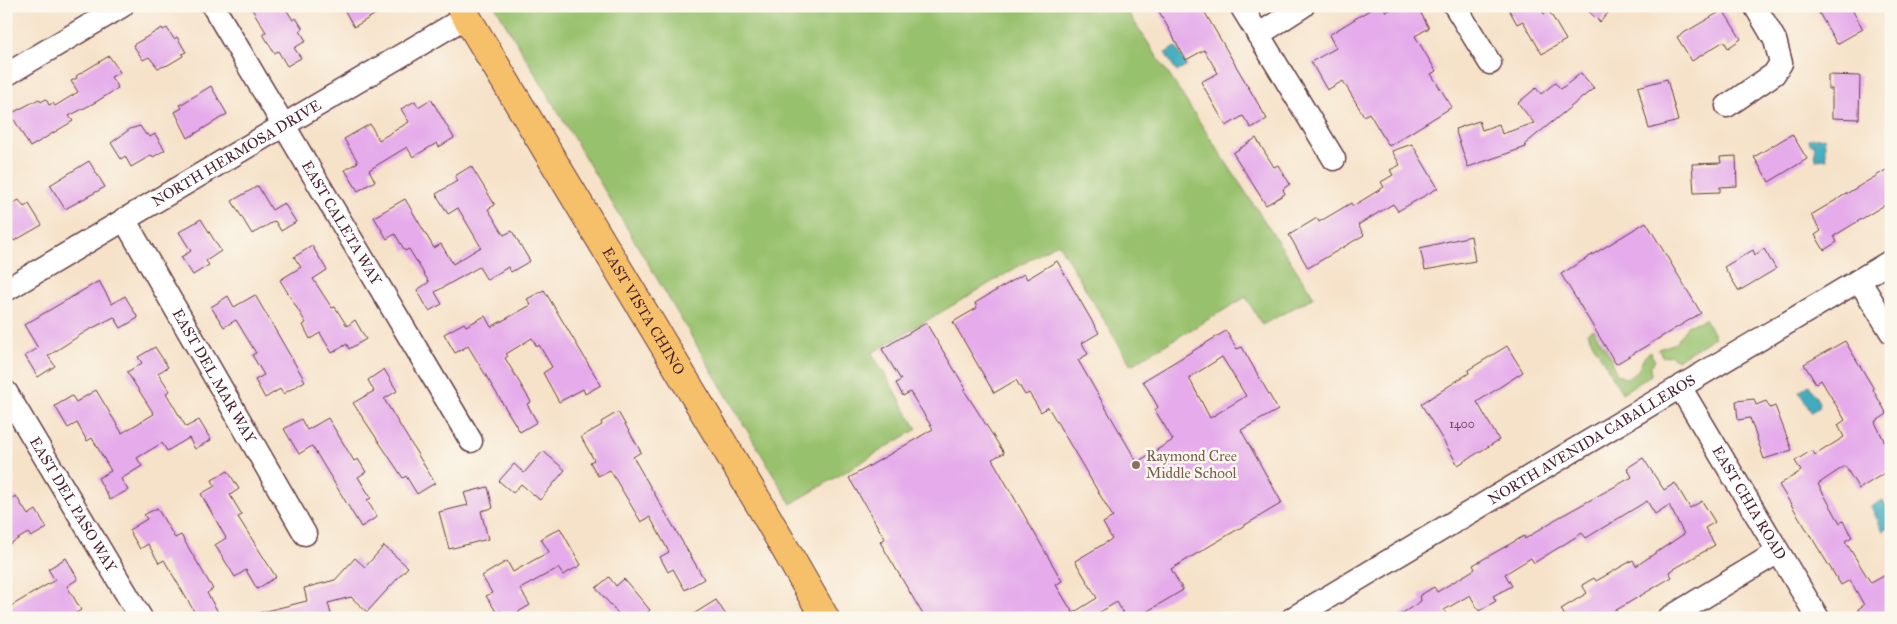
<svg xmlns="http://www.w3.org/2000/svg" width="1897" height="624" viewBox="0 0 1897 624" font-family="'IM FELL Great Primer',serif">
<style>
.green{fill:#98c16d;stroke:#71704c}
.water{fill:#3facbd;stroke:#446674}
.building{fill:#e5abeb;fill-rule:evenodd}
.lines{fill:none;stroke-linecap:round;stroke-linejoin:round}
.minor-casing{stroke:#643c43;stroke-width:25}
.major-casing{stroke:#643c43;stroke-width:30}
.minor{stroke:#fff;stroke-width:22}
.major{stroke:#f6c06b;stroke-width:28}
.education-dot{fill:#8d6e63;stroke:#fbf7ec;stroke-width:2}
.labels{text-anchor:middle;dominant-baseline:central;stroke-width:5;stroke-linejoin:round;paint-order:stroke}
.number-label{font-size:12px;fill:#71425b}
.street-label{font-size:15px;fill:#4a1f2b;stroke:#fbf7ec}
.education-label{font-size:15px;fill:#785e54;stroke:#fbf7ec;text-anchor:start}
</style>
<rect width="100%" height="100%" fill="#fbf7ec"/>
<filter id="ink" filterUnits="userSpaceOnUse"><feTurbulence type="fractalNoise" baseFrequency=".02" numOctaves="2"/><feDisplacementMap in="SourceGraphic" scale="10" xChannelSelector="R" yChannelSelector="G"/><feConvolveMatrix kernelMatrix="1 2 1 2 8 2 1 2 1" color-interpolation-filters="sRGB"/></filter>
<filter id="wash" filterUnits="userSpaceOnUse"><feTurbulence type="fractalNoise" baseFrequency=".0096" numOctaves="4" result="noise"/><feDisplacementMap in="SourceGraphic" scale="20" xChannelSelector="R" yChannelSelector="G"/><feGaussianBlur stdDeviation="1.12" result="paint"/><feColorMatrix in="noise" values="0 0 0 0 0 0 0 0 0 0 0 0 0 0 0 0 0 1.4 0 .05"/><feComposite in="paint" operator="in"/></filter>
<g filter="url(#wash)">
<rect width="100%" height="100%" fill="#f6e2c9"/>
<path class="green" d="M 495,6 L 1124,6 L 1314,297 L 1262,325 L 1246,297 L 1131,365 L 1058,243 L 872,353 L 917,429 L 791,504 Z
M 1705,319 L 1715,337 L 1677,360 L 1671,355 L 1663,357 L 1658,349 L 1676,343 L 1687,326 Z
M 1593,329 C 1599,340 1609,352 1613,363 C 1615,368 1614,373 1620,376 C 1626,380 1633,376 1637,371 C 1643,365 1641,357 1650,352 L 1655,361 L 1650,367 L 1651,375 L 1622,393 L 1587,333 Z"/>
<path class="water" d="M 1176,47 L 1187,66 L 1177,72 L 1165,53 Z
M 1824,137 L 1827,159 L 1816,160 L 1814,144 L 1810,144 L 1809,139 Z
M 1809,385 L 1820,404 L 1819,405 L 1820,407 L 1811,412 L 1799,392 Z
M 1883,500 L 1891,514 L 1891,527 L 1883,531 L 1871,507 Z"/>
<g id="blocks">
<path class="building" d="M 250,6 L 284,6 L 293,20 L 296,18 L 303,29 L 300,31 L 306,41 L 294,48 L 301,58 L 287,66 L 278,51 L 274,53 L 263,34 L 266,32 Z
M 342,6 L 389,6 L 354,27 Z
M 1156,6 L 1201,6 L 1267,119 L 1251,128 L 1243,116 L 1226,126 L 1201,82 L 1218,73 L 1204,50 L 1186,60 Z
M 1376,6 L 1383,6 L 1386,12 L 1396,6 L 1417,6 L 1429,28 L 1415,36 L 1436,71 L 1431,74 L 1452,107 L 1389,146 L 1369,113 L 1364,116 L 1343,81 L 1327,90 L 1311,62 L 1336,48 L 1329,35 Z
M 1507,6 L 1539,6 L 1544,14 L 1549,11 L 1566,40 L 1542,54 L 1523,21 L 1517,24 Z
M 1583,6 L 1614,6 L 1600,22 Z
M 1815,6 L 1850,6 L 1863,29 L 1837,44 Z
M 1723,10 L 1741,39 L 1728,48 L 1724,41 L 1692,61 L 1677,37 Z
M 162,28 L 163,30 L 167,28 L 174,39 L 177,37 L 186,52 L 182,54 L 183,56 L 168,65 L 158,68 L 149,57 L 143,60 L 133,45 Z
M 109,56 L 120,72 L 111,77 L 118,88 L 96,102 L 69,116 L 73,121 L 30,147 L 12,116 L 12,113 L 39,99 L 41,102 L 46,99 L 49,105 L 53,103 L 55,106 L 78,92 L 71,81 L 77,78 L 76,76 Z
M 1581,73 L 1594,88 L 1525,144 L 1526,147 L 1468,167 L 1455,129 L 1479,121 L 1482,130 L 1499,124 L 1502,134 L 1534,123 L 1518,103 L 1536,88 L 1541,94 L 1555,83 L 1561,89 Z
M 1828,75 L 1860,76 L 1859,119 L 1832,118 L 1832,89 L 1828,89 Z
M 1667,79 L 1678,121 L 1649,129 L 1638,87 Z
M 211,86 L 227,114 L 188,138 L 175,112 L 182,108 L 180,105 Z
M 431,99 L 454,138 L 439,147 L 437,143 L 413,157 L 407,147 L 369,170 L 375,181 L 358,191 L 345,170 L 358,162 L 344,139 L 370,124 L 379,140 L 409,122 L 401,109 L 415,101 L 418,107 Z
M 140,126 L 146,135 L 148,134 L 150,137 L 155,134 L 165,150 L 153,157 L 152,155 L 131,167 L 125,156 L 121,159 L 111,143 L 130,129 Z
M 1792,134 L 1807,159 L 1769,182 L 1754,157 Z
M 1256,138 L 1274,167 L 1278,165 L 1290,184 L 1283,189 L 1285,194 L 1266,205 L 1233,153 Z
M 1412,144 L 1438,188 L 1398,211 L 1393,204 L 1358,225 L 1364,235 L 1308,268 L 1289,235 L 1317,218 L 1319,222 L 1351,203 L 1353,206 L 1384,187 L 1381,182 L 1393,175 L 1390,170 L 1400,165 L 1392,151 Z
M 1736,156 L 1737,186 L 1720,187 L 1720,192 L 1694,193 L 1692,164 L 1721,163 L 1720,157 Z
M 89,161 L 105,187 L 65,209 L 50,185 Z
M 471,166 L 495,205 L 488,209 L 504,235 L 512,231 L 530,261 L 511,272 L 508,267 L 487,280 L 479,267 L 435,292 L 442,304 L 429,311 L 417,290 L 429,282 L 409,249 L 405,251 L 395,234 L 387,239 L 374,217 L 405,199 L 434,248 L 441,244 L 453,264 L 481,247 L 458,208 L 448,214 L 436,194 L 457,181 L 455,176 Z
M 1891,167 L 1891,201 L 1834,236 L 1837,242 L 1824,250 L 1815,235 L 1821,231 L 1811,215 Z
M 258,186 L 272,210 L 284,203 L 296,222 L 281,231 L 275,221 L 252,234 L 232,201 Z
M 19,200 L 24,207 L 29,204 L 42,225 L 14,241 L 13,239 L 6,242 L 6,207 Z
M 201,219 L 221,251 L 206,261 L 209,265 L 193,275 L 181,257 L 191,251 L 179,232 Z
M 1646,222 L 1701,313 L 1616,364 L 1561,274 Z
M 1471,236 L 1475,261 L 1425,270 L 1420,248 Z
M 312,246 L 327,270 L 313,279 L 332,308 L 335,307 L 347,326 L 355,320 L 366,339 L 349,349 L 347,344 L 332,353 L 320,333 L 310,339 L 303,325 L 306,323 L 280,280 L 301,267 L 294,257 Z
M 1764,249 L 1776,269 L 1739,291 L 1724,267 L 1753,250 L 1755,255 Z
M 1057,261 L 1099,333 L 1082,343 L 1088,354 L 1078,360 L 1137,462 L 1173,440 L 1155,410 L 1158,407 L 1143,381 L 1226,331 L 1237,349 L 1242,347 L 1278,410 L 1241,430 L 1282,503 L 1171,569 L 1183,590 L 1136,618 L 1126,618 L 1117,602 L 1090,618 L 925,618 L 880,542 L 885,539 L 849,478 L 933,429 L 910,392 L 903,396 L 896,383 L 901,380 L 882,349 L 926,323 L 966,389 L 964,390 L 1004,453 L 992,459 L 1062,581 L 1056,585 L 1073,613 L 1097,598 L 1075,561 L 1112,539 L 1103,523 L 1113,517 L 1048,407 L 1041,412 L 1029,393 L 1025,395 L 1016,380 L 994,393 L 953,322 L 977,308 L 975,303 L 1024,274 L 1027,279 ZM 1222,357 L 1246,396 L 1210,418 L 1189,378 Z
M 99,281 L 112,304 L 125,296 L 138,318 L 121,328 L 114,317 L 85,332 L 48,356 L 55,366 L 38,377 L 25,356 L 38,348 L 24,325 Z
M 544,290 L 601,385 L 585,394 L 583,389 L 559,402 L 543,373 L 552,367 L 539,345 L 537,347 L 532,338 L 506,354 L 508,356 L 505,358 L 531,402 L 527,404 L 537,422 L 520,432 L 468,346 L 455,353 L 444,334 L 464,323 L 466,326 L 485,316 L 491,327 L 531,305 L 527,299 Z
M 255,295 L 305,381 L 283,394 L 280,389 L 265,398 L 255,380 L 264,375 L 252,355 L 256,353 L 236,320 L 224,327 L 211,307 L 228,296 L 234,307 Z
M 1845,341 L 1874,389 L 1873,390 L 1887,414 L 1875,422 L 1891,455 L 1891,469 L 1859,489 L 1845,466 L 1818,484 L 1840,523 L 1843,521 L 1852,537 L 1845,541 L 1871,583 L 1891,572 L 1891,618 L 1862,618 L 1858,609 L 1864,605 L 1850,580 L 1841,585 L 1779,485 L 1801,471 L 1795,461 L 1812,450 L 1815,455 L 1844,437 L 1838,425 L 1845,420 L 1821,380 L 1816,384 L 1804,364 Z
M 1507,346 L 1523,372 L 1477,402 L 1499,440 L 1458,465 L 1421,404 L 1469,373 L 1468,370 Z
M 155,347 L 168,367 L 158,373 L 170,391 L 166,393 L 186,427 L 199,420 L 211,440 L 195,449 L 189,438 L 167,451 L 162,443 L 137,458 L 142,466 L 121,479 L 128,490 L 110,500 L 98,478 L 111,471 L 92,438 L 87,441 L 77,423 L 68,428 L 55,406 L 72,396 L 76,402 L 96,390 L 122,433 L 154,414 L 127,372 L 142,363 L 138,357 Z
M 384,369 L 397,391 L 384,399 L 435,483 L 417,494 L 406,476 L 403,478 L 353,403 L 374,391 L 368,380 Z
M 1754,399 L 1756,405 L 1766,401 L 1770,408 L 1775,406 L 1792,450 L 1764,459 L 1750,418 L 1738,420 L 1736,401 Z
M 618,412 L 641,452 L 633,457 L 704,579 L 685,590 L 673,569 L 668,572 L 660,557 L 669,552 L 650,517 L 641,522 L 610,470 L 598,476 L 590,462 L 594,460 L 581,437 L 602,425 L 601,422 Z
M 328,418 L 354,461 L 358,459 L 366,472 L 358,477 L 371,498 L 367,500 L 377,517 L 361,527 L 312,446 L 299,454 L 284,429 L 301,419 L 307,430 Z
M 543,451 L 565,470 L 540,500 L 521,484 L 513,493 L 499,481 L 514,464 L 524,473 Z
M 1643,458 L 1664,490 L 1675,483 L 1690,508 L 1702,501 L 1715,522 L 1705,528 L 1715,545 L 1669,572 L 1672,577 L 1603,618 L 1566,618 L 1561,609 L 1587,593 L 1582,585 L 1594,578 L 1596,581 L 1633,560 L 1636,566 L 1684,534 L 1669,505 L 1655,514 L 1647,501 L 1586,538 L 1582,533 L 1534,563 L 1531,558 L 1505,574 L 1512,586 L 1493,596 L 1496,601 L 1479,611 L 1470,595 L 1444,610 L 1448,618 L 1395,618 L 1421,601 L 1419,596 L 1434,587 L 1437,592 L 1475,569 L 1473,565 L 1524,536 L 1525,539 L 1556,519 L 1632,477 L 1627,468 Z
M 228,471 L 239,489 L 230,495 L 242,515 L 238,517 L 276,577 L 257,589 L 246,570 L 235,577 L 215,545 L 226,538 L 201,494 L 215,486 L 212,480 Z
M 488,487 L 493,508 L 481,511 L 488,539 L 449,549 L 439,512 L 468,505 L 464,493 Z
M 16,496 L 28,515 L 36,510 L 47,528 L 31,537 L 28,533 L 6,546 L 6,501 Z
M 157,508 L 175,538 L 181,535 L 213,589 L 207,593 L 218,612 L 207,618 L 198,618 L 164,560 L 159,563 L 148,544 L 140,549 L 129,530 L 147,519 L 144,515 Z
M 560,528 L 581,565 L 563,575 L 558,568 L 520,589 L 530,605 L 508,618 L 505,618 L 501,611 L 497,613 L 486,596 L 492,593 L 482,576 L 507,561 L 513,572 L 534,560 L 549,552 L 541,539 Z
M 384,546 L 408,567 L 367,612 L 351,597 L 328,603 L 332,618 L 259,618 L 258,613 L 307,601 L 304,588 L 335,580 L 355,558 L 365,567 Z
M 66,558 L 78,579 L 67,586 L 81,610 L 68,618 L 6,618 L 6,609 L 55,580 L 48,569 Z
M 609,577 L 616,586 L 624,579 L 650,610 L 642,618 L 622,618 L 596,588 Z
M 716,600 L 728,618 L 687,618 Z"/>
</g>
</g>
<g filter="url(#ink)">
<use href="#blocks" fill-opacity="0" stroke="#643c43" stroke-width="1"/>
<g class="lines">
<g class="minor-casing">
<g id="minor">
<path id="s1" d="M 213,6 L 471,441"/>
<path d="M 1241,6 L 1334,159"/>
<path d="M 1455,6 L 1490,63"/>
<path d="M 1258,35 L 1303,6"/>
<path d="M 6,75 L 122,6"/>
<path d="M 1727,106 L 1774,74 L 1781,63 L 1775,40 L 1755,6"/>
<path id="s2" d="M 124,219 L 305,534"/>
<path d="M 1859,280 L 1891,332"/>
<path id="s3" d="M 6,290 L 466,17"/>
<path id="s4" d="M 1680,387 L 1818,618"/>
<path id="s5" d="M 6,392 L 141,618"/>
<path id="s6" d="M 1293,618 L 1891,261"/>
<path d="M 1669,618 L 1778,552"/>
</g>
</g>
<g class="major-casing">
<g id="major">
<path id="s7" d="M 460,6 L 760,505 L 825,618"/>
</g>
</g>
<use href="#minor" class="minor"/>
<use href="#major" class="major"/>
</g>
</g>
<circle class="education-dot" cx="1136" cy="465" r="5"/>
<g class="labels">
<g class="number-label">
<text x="1462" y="424">1400</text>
</g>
<g class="street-label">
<text stroke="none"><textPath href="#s3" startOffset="268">NORTH HERMOSA DRIVE</textPath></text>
<text stroke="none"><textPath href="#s1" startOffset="252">EAST CALETA WAY</textPath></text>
<text stroke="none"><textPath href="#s7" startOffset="356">EAST VISTA CHINO</textPath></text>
<text stroke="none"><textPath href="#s2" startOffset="181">EAST DEL MAR WAY</textPath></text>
<text stroke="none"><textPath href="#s6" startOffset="348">NORTH AVENIDA CABALLEROS</textPath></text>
<text stroke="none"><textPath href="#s4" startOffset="135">EAST CHIA ROAD</textPath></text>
<text stroke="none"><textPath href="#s5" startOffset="131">EAST DEL PASO WAY</textPath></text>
</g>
<g class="education-label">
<text x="1146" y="456">Raymond Cree<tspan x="1146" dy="17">Middle School</tspan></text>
</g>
</g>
<rect width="1897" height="624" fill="none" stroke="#fbf7ec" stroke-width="25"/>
</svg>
